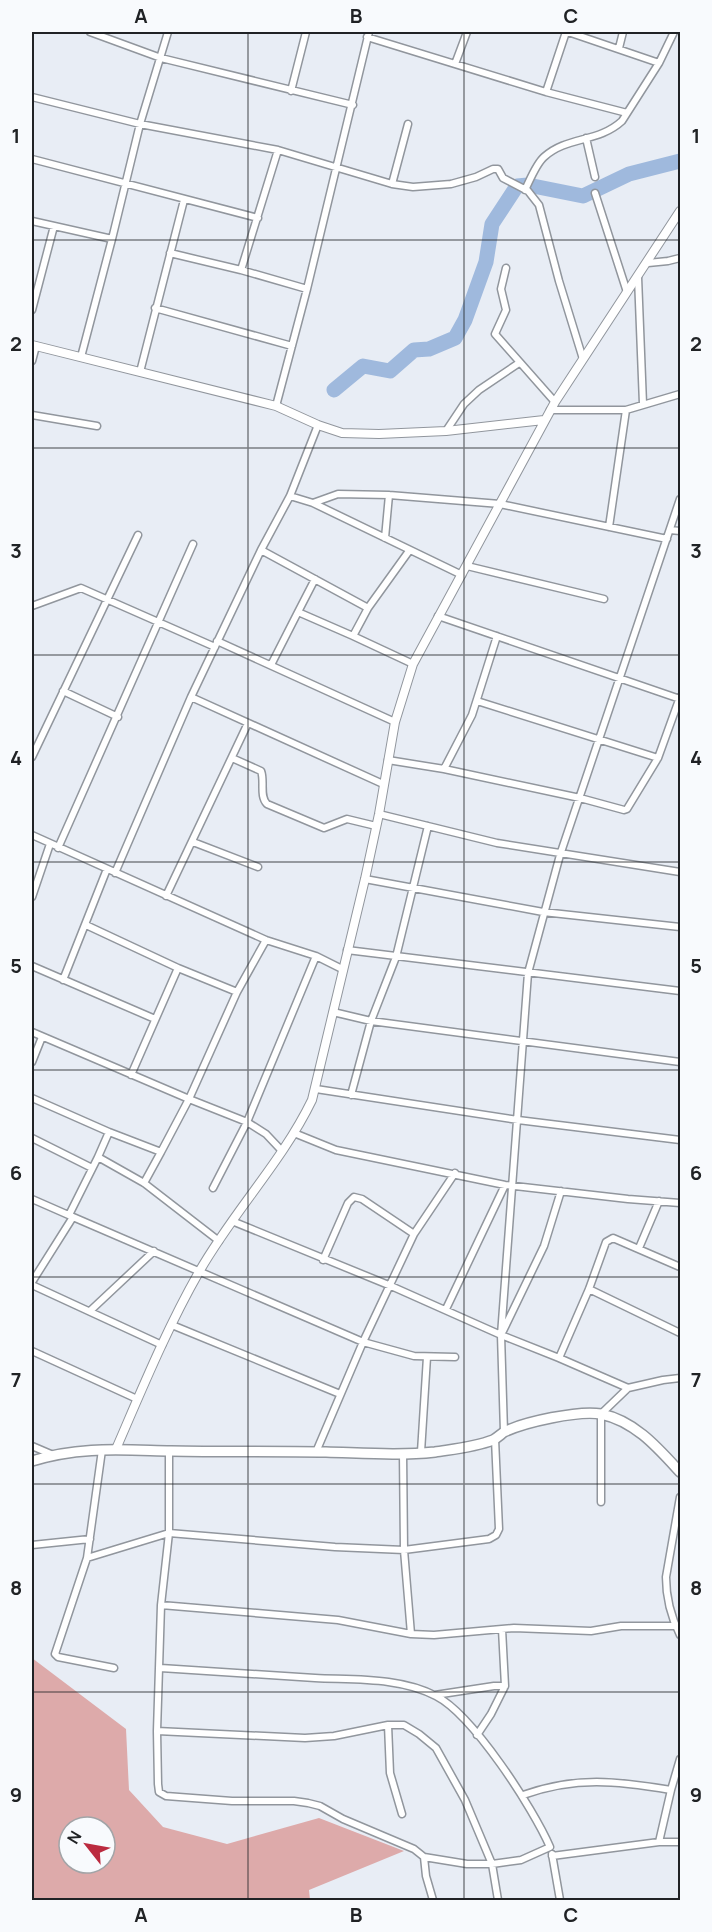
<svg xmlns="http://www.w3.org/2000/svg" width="712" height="1932" viewBox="0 0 712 1932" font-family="Manrope,sans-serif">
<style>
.forest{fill:#daa;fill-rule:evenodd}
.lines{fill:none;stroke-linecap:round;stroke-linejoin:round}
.river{stroke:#9fb9dd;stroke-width:15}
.minor-casing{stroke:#91969d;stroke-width:9}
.tertiary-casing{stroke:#91969d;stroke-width:10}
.secondary-casing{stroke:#91969d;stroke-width:12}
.minor{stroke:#fff;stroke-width:6}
.tertiary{stroke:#fff;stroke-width:8}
.secondary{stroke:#fff;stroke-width:9}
.grid{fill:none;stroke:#202225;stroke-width:1.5;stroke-opacity:0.55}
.neatline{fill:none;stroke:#202225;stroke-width:2}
.grid-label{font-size:20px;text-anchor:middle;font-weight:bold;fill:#202225}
</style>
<rect width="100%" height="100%" fill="#e8edf5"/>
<path class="forest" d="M 32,1658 L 126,1729 L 129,1790 L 163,1827 L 227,1844 L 319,1818 L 404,1851 L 309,1890 L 310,1900 L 32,1900 ZM 69,1827 L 105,1827 L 105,1863 L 69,1863 Z"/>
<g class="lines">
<path class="river" d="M 334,390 L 363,366 L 390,371 L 414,350 L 429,349 L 455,338 L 465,320 L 486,262 L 492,224 L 517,186 L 528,185 L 583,196 L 629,174 L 680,161"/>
<g class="minor-casing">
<path id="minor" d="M 90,32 L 161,58 L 353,105
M 568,32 L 659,63
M 367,37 L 546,92 L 627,113
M 619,48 L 623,32
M 455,64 L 467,32
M 291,91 L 306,32
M 546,92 L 566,32
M 32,97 L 140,124 L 278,150 L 392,184 L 413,187 L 451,184 L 476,177 L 493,169 L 498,169 L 503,178 L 528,191 L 539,205 L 559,281 L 583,359
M 586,138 L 595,177
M 32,159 L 258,218
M 392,184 L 408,124
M 525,190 C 530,180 536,164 544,157 C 567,136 598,143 622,121 L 659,63 L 674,32
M 595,193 L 627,292
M 32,221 L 112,239 L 81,357
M 112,239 L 140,124 L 168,32
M 170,253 L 241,270 L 307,289
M 648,263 L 668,261 L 680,258
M 506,268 L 501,289 L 506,310 L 495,334 L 555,402
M 241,270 L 278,150
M 638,277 L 643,404
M 155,308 L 292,346
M 32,310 L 54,226
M 32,361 L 36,346
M 140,372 L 184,200
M 276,406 L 307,289 L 369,32
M 550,410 L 626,410 L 680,394
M 32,415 L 97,426
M 446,431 L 464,404 L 479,390 L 519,363
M 290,496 L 313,503 L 462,575
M 313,503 L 338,494 L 389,495 L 500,504 L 667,539
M 609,527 L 626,410
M 670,530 L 680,531
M 385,538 L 389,495
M 261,550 L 368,608
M 467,566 L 604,599
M 315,579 L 298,612 L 353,636 L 368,608 L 409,551
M 32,606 L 81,588 L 215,647
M 438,616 L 680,699
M 353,636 L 413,664
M 217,641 L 395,722
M 271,665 L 298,612
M 63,691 L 118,717
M 191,697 L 383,784
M 477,701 L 658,758
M 32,757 L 138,535
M 232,758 L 261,771 C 265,781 259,796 267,804 L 324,828 L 347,819 L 376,826
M 388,760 L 444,769 L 580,798 L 624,810 L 627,809 L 658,758 L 680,697
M 444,769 L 472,715 L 497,636
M 379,814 L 497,843 L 680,872
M 32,835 L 266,940 L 316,956 L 342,969
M 193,842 L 258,867
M 58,848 L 193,544
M 115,873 L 191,697 L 261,550 L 290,496 L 318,425
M 365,879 L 543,912 L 680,927
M 166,896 L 248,723
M 32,897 L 50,844
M 86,925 L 178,968 L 131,1075
M 347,950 L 680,991
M 32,966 L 155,1019
M 178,968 L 237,992
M 63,980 L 107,869
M 333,1012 L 371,1021 L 680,1062
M 32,1032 L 189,1099 L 247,1122 L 266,1134 L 282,1151
M 32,1062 L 42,1037
M 316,1089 L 518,1120 L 680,1140
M 351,1095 L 371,1021 L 396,957 L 428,826
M 32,1098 L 109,1132 L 161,1152 L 144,1183
M 109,1132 L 98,1157 L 144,1183 L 219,1241
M 294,1133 L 336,1150 L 505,1185 L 628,1199 L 680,1203
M 32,1138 L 92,1168
M 161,1152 L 189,1099 L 237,992 L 266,940
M 213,1188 L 247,1122 L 316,956
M 32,1199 L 73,1217 L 32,1282
M 69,1215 L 98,1157
M 73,1217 L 363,1342 L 414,1356 L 455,1357
M 232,1221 L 391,1286 L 501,1335 L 559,1358 L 628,1388
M 639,1248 L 659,1201
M 323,1260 L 348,1203 L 354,1197 L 362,1199 L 414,1234
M 32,1285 L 162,1345
M 589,1289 L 680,1333
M 446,1309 L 505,1185
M 90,1311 L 154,1251
M 172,1325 L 340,1394
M 503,1331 L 544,1246 L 561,1191
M 32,1351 L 137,1399
M 559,1358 L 589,1289 L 606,1242 L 613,1238 L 680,1267
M 504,1432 L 501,1335 L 528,973 L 560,855 L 680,499
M 32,1446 L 53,1455
M 102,1450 L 87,1558 L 55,1654 L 58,1657 L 114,1668
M 169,1451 L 169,1533 L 161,1605 L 157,1731 L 305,1738 L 334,1736 L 388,1725 L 404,1725 L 419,1734 L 436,1748 L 465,1800 L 492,1864 L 498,1900
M 316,1452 L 363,1342 L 414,1234 L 455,1173
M 421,1452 L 427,1357
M 403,1453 L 404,1550 L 411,1634
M 680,1497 L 666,1577 C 666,1598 671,1617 680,1635
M 601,1502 L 601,1414 L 628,1388 L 663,1380 L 680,1378
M 32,1545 L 90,1539
M 87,1558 L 169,1533 L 335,1547 L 404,1550 L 489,1539 L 496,1535 L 499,1529 L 495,1439
M 161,1605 L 338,1620 L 411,1634 L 434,1635 L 514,1628 L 591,1631 L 621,1626 L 676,1626
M 435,1695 L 494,1686 L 505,1686
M 388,1725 L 390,1773 L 402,1814
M 157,1731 L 158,1784 L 159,1792 L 166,1796 L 232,1801 L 294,1801 L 308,1803 L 320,1806 L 343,1819 L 414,1849 L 424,1857 L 467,1864 L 492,1864 L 521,1860 L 550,1847 C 533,1808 473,1715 436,1696 C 400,1677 354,1680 315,1678 C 264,1675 212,1671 160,1668
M 477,1735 L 491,1714 L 505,1686 L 502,1629
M 523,1795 C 576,1776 617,1781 671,1790
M 659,1842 L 671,1790 L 680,1759
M 552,1854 L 560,1900
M 552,1856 L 659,1842 L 680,1842
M 424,1857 L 426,1876 L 433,1900"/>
</g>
<g class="tertiary-casing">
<path id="tertiary" d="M 32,345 L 276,406 L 318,425 L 342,433 L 379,434 L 446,431 L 544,420
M 116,1449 C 142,1389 167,1328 199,1272 C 233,1212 282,1162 312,1100 L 365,879 L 379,814 L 395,722 L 413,664 L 555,402 L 680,211"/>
</g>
<g class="secondary-casing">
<path id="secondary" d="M 32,1461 C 80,1446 122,1450 171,1451 C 223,1452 274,1451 326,1452 C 362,1453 399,1456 435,1452 C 454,1449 475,1447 493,1440 C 497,1438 500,1435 504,1432 C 524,1422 579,1410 601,1414 C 635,1421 658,1448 680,1472"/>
</g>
<use href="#minor" class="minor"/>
<use href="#tertiary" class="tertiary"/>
<use href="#secondary" class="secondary"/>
</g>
<path class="grid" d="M 248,32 L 248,1900M 464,32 L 464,1900M 32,240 L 680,240M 32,448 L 680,448M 32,655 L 680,655M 32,862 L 680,862M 32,1070 L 680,1070M 32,1277 L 680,1277M 32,1484 L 680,1484M 32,1692 L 680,1692"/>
<rect width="712" height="1932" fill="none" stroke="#f8fafd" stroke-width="66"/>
<g transform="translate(87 1845) rotate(301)"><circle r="28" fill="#f8fafd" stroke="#a2a4a7" stroke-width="1.5"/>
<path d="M0-4.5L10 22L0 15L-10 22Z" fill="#bb2a3f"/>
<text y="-9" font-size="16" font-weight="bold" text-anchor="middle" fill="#202225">N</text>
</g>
<rect x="33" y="33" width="646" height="1866" class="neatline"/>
<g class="grid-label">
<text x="141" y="23">A</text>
<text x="356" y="23">B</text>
<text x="571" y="23">C</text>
<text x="16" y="143">1</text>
<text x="696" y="143">1</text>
<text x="16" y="351">2</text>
<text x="696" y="351">2</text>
<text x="16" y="558">3</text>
<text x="696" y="558">3</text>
<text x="16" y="765">4</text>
<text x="696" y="765">4</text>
<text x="16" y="973">5</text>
<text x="696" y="973">5</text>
<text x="16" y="1180">6</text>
<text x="696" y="1180">6</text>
<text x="16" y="1387">7</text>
<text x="696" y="1387">7</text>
<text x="16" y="1595">8</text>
<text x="696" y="1595">8</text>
<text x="16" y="1802">9</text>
<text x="696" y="1802">9</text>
<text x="141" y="1922">A</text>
<text x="356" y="1922">B</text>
<text x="571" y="1922">C</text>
</g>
</svg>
